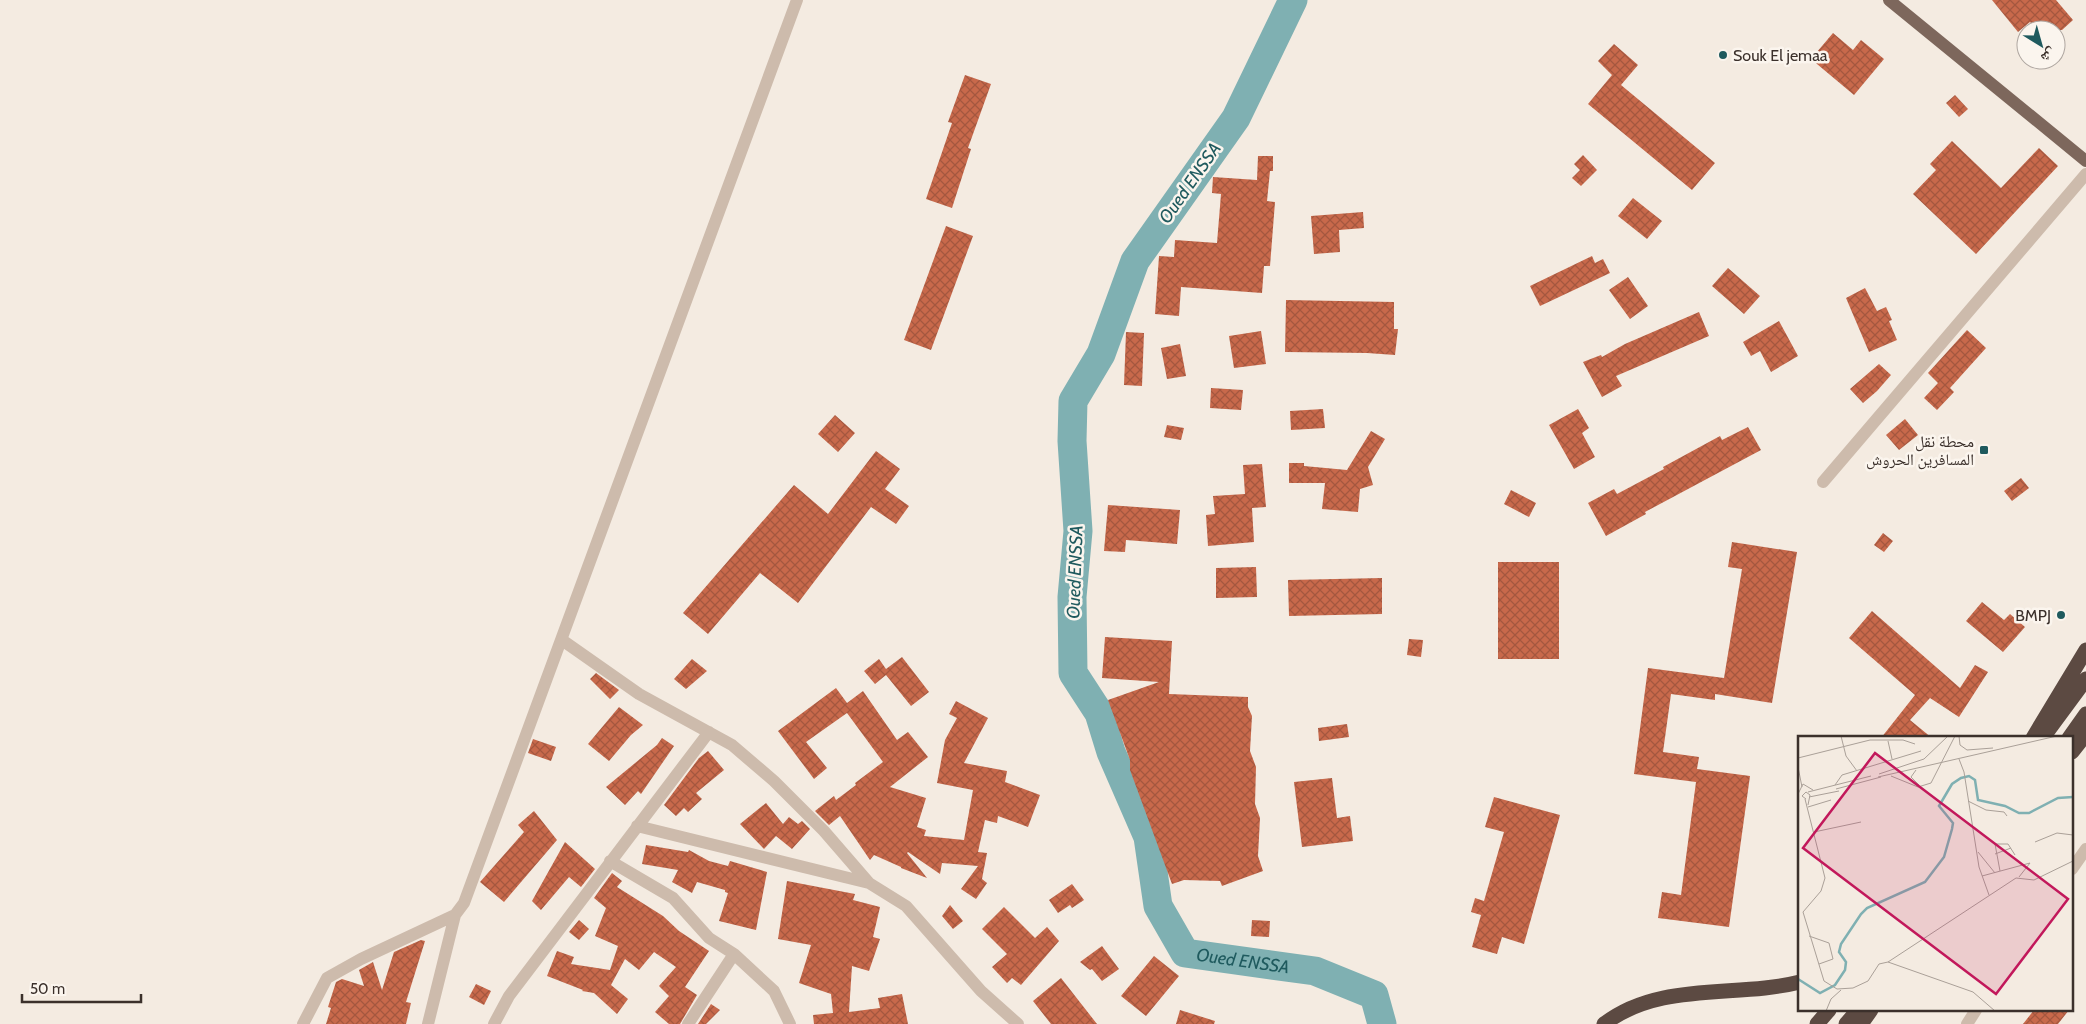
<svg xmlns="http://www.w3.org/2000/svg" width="2086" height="1024" viewBox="0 0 2086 1024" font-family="Cabin,'Noto Naskh Arabic',sans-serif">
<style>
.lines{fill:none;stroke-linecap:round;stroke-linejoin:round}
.river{stroke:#7fb0b2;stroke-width:29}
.building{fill:url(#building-cross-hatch)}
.minor{stroke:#cdbbac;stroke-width:12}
.major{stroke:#7d675c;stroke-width:12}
.highway{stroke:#5c4a42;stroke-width:15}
.poi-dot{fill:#1f5a5e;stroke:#fbf5ee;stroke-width:2}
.labels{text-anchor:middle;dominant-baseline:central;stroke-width:5;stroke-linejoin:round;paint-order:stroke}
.poi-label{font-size:16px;fill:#3b302b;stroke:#fbf5ee;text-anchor:end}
.water-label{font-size:18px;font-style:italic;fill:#1f5a5e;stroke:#fbf5ee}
.inset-river{fill:none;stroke:#7fb0b2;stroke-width:2.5}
.inset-road{fill:none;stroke:#aaa098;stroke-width:1}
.view{fill:#c2185b;fill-opacity:0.15;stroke:#c2185b;stroke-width:2.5}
.inset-edge{fill:none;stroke:#3b302b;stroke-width:2.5}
</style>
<defs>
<pattern id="building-cross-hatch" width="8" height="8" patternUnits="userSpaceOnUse" patternTransform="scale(1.25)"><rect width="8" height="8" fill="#c8694b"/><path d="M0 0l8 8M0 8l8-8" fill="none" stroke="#a4573f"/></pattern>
</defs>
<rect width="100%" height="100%" fill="#f4ebe1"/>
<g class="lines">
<path class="river" id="s1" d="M 1293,0 L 1236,118 L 1135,261 L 1101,354 L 1073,401 L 1072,441 L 1078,531 L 1072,597 L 1073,673 L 1099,713 L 1111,752 L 1148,837 L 1158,906 L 1185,953 L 1315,971 L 1374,995 L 1382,1024"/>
</g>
<path class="building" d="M 1992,0 L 2056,0 L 2073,20 L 2062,30 L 2037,30 L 2030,22 L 2018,32 Z
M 1833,33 L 1853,50 L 1861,40 L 1884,59 L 1854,95 L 1811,59 Z
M 1614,44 L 1638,65 L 1621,85 L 1715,163 L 1692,190 L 1588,104 L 1612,75 L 1598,61 Z
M 965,75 L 991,84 L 968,148 L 971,149 L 952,208 L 926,199 L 952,123 L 948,122 Z
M 1955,95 L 1968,109 L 1959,117 L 1946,103 Z
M 1952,141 L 2001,188 L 2039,148 L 2058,166 L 1976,254 L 1913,194 L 1936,170 L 1930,164 Z
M 1583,155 L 1597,170 L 1581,186 L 1572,178 L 1580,170 L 1574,164 Z
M 1258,156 L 1273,156 L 1273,171 L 1270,171 L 1267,201 L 1275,202 L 1270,266 L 1264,266 L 1262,293 L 1181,287 L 1179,316 L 1155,314 L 1159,256 L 1174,257 L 1175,240 L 1217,243 L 1221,194 L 1212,193 L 1213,177 L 1257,180 Z
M 1633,198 L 1662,221 L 1647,239 L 1618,216 Z
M 1363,212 L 1364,228 L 1339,230 L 1340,252 L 1314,254 L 1311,216 Z
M 946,226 L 973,236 L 931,350 L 904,340 Z
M 1592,256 L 1595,263 L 1603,259 L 1610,273 L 1540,306 L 1530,286 Z
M 1728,268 L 1760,296 L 1744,314 L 1712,286 Z
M 1628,277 L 1648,306 L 1630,319 L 1609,290 Z
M 1865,288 L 1877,311 L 1886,307 L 1892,320 L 1889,321 L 1897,340 L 1869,352 L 1846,298 Z
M 1286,300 L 1394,302 L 1394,329 L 1398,329 L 1395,355 L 1367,353 L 1285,352 Z
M 1699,312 L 1709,336 L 1616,376 L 1622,386 L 1602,397 L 1583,362 L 1601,355 L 1602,357 L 1625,344 Z
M 1779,321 L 1798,356 L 1771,372 L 1760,351 L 1751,356 L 1743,342 Z
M 1967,330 L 1986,348 L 1950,388 L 1954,392 L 1937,410 L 1924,398 L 1938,383 L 1928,373 Z
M 1261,331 L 1266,364 L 1234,368 L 1229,336 Z
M 1126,332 L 1144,333 L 1142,386 L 1124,385 Z
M 1180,344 L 1186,376 L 1167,379 L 1161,348 Z
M 1879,364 L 1891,375 L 1877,391 L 1863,403 L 1850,389 Z
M 1211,388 L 1243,390 L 1241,410 L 1210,408 Z
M 1323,409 L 1325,428 L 1291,430 L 1290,411 Z
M 1578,409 L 1589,428 L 1582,433 L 1595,457 L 1574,469 L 1549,425 Z
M 835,415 L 855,433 L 838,452 L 818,434 Z
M 1905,419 L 1918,435 L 1899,450 L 1886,435 Z
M 1167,425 L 1184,428 L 1181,440 L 1164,437 Z
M 1748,427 L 1761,450 L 1645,512 L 1646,514 L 1606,536 L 1588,503 L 1614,489 L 1617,494 L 1664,469 L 1663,467 L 1720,436 L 1722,440 Z
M 1371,431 L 1385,439 L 1368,467 L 1373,485 L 1360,489 L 1358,512 L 1322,509 L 1325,483 L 1289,483 L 1289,463 L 1304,463 L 1304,466 L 1347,470 Z
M 876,451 L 900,469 L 885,489 L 909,506 L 896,524 L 871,507 L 798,603 L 760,573 L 708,634 L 683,613 L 794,485 L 828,514 Z
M 1262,464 L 1266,507 L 1252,508 L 1254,542 L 1208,546 L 1206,515 L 1215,514 L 1213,496 L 1245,494 L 1243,465 Z
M 2021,478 L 2029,488 L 2012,501 L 2004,491 Z
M 1511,490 L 1536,503 L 1529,517 L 1504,504 Z
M 1108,505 L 1180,510 L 1177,544 L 1126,540 L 1125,552 L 1104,551 Z
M 1883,533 L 1893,541 L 1884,552 L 1874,545 Z
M 1732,542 L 1797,552 L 1772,703 L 1715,694 L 1715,700 L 1671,694 L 1663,752 L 1699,757 L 1697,769 L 1750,776 L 1729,927 L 1658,918 L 1662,892 L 1681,895 L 1696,782 L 1634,774 L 1648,668 L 1724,678 L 1742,569 L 1728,567 Z
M 1498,562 L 1559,562 L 1559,659 L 1498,659 Z
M 1256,567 L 1257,597 L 1216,598 L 1216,568 Z
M 1382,578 L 1382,614 L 1289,616 L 1288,580 Z
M 1982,602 L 2004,620 L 2010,614 L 2025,627 L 2003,652 L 1966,621 Z
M 1872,611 L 1960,688 L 1975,665 L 1988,672 L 1959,717 L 1930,698 L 1910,720 L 1932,738 L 1881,738 L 1915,695 L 1849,638 Z
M 1105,637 L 1172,641 L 1169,694 L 1248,697 L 1248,707 L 1252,716 L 1250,751 L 1256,767 L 1255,804 L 1260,818 L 1258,856 L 1263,871 L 1222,886 L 1220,881 L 1184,880 L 1172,884 L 1130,770 L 1130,760 L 1108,700 L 1159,682 L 1102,678 Z
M 1409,639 L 1423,640 L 1421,657 L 1407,655 Z
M 902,657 L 929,692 L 911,706 L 886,675 L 875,684 L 864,671 L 879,659 L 886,669 Z
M 692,659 L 707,671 L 686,689 L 674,679 Z
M 596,673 L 619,690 L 610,699 L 590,679 Z
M 836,688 L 847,703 L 863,691 L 897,740 L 908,732 L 928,757 L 890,787 L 926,798 L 917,827 L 926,830 L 924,836 L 964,840 L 973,790 L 937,783 L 945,740 L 957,718 L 949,714 L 956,701 L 988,718 L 964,763 L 1007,771 L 1005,782 L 1040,795 L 1028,827 L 998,816 L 997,823 L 985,820 L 978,852 L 987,853 L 982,879 L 987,883 L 976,899 L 961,889 L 978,866 L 942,863 L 940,874 L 908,852 L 907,853 L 927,878 L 901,868 L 901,867 L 874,855 L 870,860 L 840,816 L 829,825 L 815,811 L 834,796 L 836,800 L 856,785 L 855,783 L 883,762 L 847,713 L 806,742 L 827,768 L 814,779 L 778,731 Z
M 619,707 L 643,725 L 631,735 L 609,761 L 588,744 Z
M 1347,724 L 1349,737 L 1319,741 L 1318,728 Z
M 662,738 L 674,746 L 641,794 L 638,791 L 625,805 L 606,787 L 657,745 Z
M 533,739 L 556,747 L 551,761 L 528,753 Z
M 708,751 L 724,770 L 696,793 L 702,799 L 688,812 L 684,808 L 676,816 L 664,805 L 699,758 Z
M 1332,778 L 1337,818 L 1350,816 L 1353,841 L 1302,847 L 1294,782 Z
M 1494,797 L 1560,815 L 1524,944 L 1502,937 L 1497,954 L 1472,947 L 1481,915 L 1471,912 L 1475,898 L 1484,901 L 1504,832 L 1485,827 Z
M 766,803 L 783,824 L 789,817 L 798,824 L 802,821 L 810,829 L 792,849 L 776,836 L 764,849 L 740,824 Z
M 534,811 L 557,840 L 504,902 L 480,882 L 524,832 L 518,825 Z
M 565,842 L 595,869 L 581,887 L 569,877 L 541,910 L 532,901 Z
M 646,845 L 688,852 L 689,850 L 709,861 L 728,866 L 730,861 L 767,872 L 756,930 L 719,921 L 728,893 L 725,892 L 725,890 L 697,882 L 692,893 L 672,882 L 678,870 L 642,864 Z
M 612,873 L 622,881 L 617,887 L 663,916 L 679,931 L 709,951 L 685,987 L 697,995 L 680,1024 L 669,1024 L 655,1012 L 669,996 L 659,986 L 676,967 L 654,952 L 639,970 L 625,959 L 611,985 L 628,999 L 617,1014 L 594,993 L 582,991 L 583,990 L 547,976 L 557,951 L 574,957 L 571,964 L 610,970 L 618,946 L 595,936 L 606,908 L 594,898 Z
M 787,881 L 855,894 L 853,900 L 880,907 L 873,937 L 880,939 L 869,971 L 852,966 L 849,1012 L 880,1008 L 878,998 L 902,994 L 908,1024 L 814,1024 L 813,1015 L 833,1013 L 831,994 L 799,983 L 811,945 L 778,939 Z
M 1072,884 L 1084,900 L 1072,908 L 1070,905 L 1058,913 L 1049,900 Z
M 950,905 L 963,921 L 953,929 L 942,916 Z
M 1004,907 L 1035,938 L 1047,927 L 1059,941 L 1021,985 L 1012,978 L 1007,983 L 992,967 L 1007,954 L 982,929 Z
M 579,920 L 589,929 L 579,940 L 569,932 Z
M 1252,920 L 1270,921 L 1269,937 L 1251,936 Z
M 421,940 L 425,941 L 406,1002 L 411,1003 L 406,1024 L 326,1024 L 331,1008 L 328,1007 L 336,982 L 342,979 L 364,986 L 359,970 L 373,962 L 382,990 L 394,952 Z
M 1102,946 L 1119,969 L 1102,981 L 1092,969 L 1090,970 L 1080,962 Z
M 1154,956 L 1179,976 L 1146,1016 L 1121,996 Z
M 1061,978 L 1097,1024 L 1051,1024 L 1033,1001 Z
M 476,984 L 491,991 L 484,1005 L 469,997 Z
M 711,1004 L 720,1010 L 706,1024 L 698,1024 Z
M 1180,1010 L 1215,1021 L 1214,1024 L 1176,1024 Z
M 2034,1010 L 2069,1010 L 2058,1024 L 2023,1024 Z"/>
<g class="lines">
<path class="minor" d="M 1823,482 L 2086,174
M 562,640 L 639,694 L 732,745 L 774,781 L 824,831 L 869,883 L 906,906 L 981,991 L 1018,1024
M 637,826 L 869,883
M 610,861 L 673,898 L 709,938 L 734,954 L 774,991 L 790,1024
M 2072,869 L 2086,849
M 303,1024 L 327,978 L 361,959 L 455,915 L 464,903 L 797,0
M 428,1024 L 455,915
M 494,1024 L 509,996 L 709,732
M 688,1024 L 734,954
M 1967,1024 L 1976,1010"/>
<path class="major" d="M 1889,0 L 2086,161"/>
<path class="highway" d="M 2044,736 L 2086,679
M 2033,738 L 2086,650
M 2069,738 L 2086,714
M 2072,752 L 2086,734
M 1604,1024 C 1660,981 1736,998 1800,982
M 1817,1024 L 1829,1010
M 1846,1024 L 1858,1010
M 1861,1024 L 1871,1010"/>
</g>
<g class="poi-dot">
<circle cx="1723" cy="55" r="5"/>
<rect x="1979" y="445" width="10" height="10" rx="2.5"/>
<circle cx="2061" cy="615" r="5"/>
</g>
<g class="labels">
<g class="poi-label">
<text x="1733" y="55" text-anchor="start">Souk El jemaa</text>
<text x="1974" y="441">محطة نقل<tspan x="1974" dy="18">المسافرين الحروش</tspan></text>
<text x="2051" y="615">BMPJ</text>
</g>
<g class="water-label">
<text transform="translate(1190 183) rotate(-55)">Oued ENSSA</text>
<text transform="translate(1075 572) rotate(-88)">Oued ENSSA</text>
<text stroke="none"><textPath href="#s1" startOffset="1096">Oued ENSSA</textPath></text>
</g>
</g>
<g transform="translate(1798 736)">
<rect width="275" height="275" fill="#f4ebe1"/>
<path class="inset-river" d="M 0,243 L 22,257 L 37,249 L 47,234 L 48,226 L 41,216 L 43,208 L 63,178 L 69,172 L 127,146 L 146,121 L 154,93 L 155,87 L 141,70 L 154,48 L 163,42 L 171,40 L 177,44 L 180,64 L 207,70 L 221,77 L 231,77 L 260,62 L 275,61"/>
<path class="inset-road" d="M 43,0 L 48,20 L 59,35M 161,0 L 162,9 L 169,14 L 195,12M 90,5 L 94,23M 0,22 L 72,4 L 105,4 L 117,8M 161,23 L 166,36 L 181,131 L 191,159M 0,31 L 4,51M 118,34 L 113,41 L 121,49M 81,38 L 126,23 L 150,0M 93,40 L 120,51 L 133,47 L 157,0M 80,41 L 259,0M 37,49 L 44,39 L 123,15M 38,53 L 83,41M 10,56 L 73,40M 0,58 L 5,48 L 15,54M 11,61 L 41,55M 7,63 L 27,142 L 23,155 L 5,176 L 26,245 L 39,253 L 55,252 L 70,245 L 81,228 L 90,226 L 175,256 L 197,275M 8,63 L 4,60 L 8,56 L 12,59 L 10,69M 170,65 L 188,74 L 206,76 L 209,80M 10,71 L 33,64M 16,96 L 63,86M 237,106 L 259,97 L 275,99M 180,116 L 197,137M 197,118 L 213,112M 202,135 L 197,108 L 210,108 L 217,119M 184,140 L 232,127 L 221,141M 11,200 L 31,207 L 35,223 L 21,228M 90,226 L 218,142 L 236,144 L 275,125M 28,275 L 33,263 L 43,254"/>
<path class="view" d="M 77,17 L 270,163 L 198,258 L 5,112 Z"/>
<rect width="275" height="275" class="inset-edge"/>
</g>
<g transform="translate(2041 45) rotate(143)"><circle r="24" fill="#fbf5ee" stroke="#aea6a0"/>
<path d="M0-4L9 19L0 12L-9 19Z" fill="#1f5a5e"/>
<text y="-8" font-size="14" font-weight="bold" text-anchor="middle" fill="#3b302b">ش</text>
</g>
<path d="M22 994v8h119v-8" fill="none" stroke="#3b302b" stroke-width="2.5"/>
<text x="30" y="994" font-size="15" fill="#3b302b" stroke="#fbf5ee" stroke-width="4" paint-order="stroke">50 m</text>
</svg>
